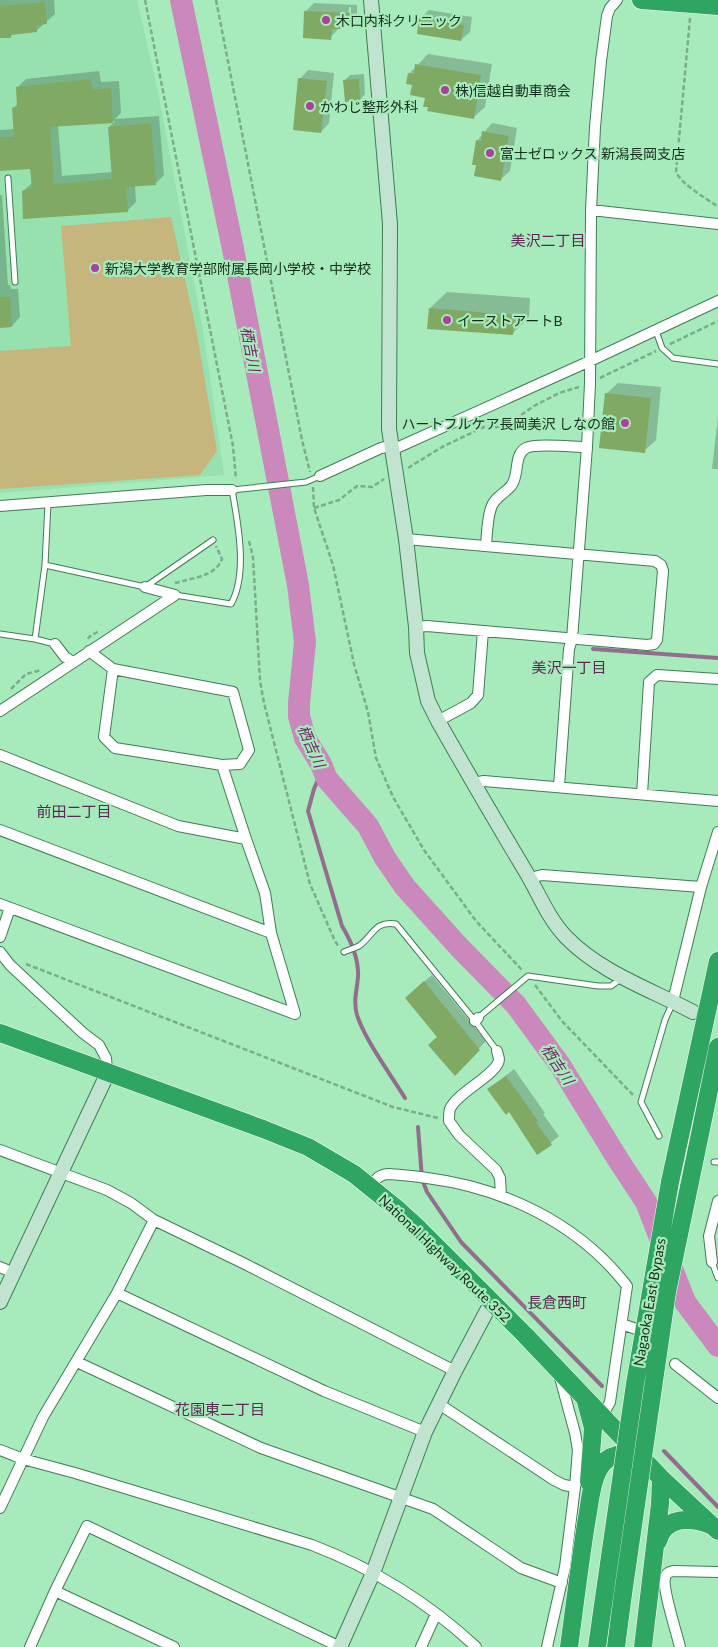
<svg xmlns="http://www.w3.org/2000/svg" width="718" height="1647" viewBox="0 0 718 1647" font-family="Lato,'Noto Sans JP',sans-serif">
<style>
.built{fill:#96e1ae}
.green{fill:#c6b57c}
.shadow{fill:#0003;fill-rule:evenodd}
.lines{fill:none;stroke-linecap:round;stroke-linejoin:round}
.stream{stroke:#936d8d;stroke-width:4}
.river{stroke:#ca88bd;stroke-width:22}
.building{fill:#80a964}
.lane-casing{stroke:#3e7e55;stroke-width:7}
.street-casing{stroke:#3e7e55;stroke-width:12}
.secondary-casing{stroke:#3e7e55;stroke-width:16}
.highway-casing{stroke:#fff;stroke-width:19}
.path{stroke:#78ae88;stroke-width:2.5;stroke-dasharray:5 2.5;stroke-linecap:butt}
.lane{stroke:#fff;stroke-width:5}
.street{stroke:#fff;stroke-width:10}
.secondary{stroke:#c1e4d0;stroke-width:14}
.highway{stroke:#2fa562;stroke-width:18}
.highway-bridge-casing{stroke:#fff;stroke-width:19;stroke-linecap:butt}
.highway-bridge{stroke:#2fa562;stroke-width:18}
.poi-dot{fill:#ad3f9e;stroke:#a7eabb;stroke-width:2}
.labels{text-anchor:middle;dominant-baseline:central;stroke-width:4.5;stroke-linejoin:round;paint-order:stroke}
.poi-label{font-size:14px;fill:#132e1c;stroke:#a7eabb;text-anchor:start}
.street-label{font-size:14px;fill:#132e1c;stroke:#a7eabb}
.neighbourhood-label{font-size:15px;fill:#5c2754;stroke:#a7eabb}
.water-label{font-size:15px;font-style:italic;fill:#75276a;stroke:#a7eabb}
</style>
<rect width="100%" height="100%" fill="#a7eabb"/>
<path class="built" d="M 0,0 L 137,0 L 158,92 L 203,330 L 224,475 L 0,493 Z"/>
<path class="green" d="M 171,217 L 196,329 L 217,451 L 200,475 L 0,489 L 0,351 L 71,346 L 61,226 Z"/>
<path class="shadow" d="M 0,0 L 54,0 L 55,14 L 36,31 L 14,33 L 11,36 L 0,37 Z
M 314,3 L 357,5 L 357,16 L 348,25 L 344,25 L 339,28 L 330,38 L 305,12 ZM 349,7 L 351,7 L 351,18 L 348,21 Z
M 429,10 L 472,17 L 470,32 L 461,40 L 421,18 Z
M 428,54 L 492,64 L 485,107 L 473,118 L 426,97 L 414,84 L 409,74 Z
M 308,70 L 334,73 L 329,123 L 321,132 L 300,79 Z
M 99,71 L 101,82 L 119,81 L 121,113 L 115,119 L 159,116 L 164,175 L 155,184 L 135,185 L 136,202 L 127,211 L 23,191 L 32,183 L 31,168 L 0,170 L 0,130 L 15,129 L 13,108 L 18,104 L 17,88 L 26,79 ZM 115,121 L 109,127 L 112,172 L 62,176 L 58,125 Z
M 364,74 L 365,94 L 360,100 L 344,81 L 350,75 Z
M 492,123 L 517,128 L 510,171 L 501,179 L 477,164 L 477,141 Z
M 0,195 L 2,195 L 8,285 L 10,285 L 11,289 L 18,289 L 20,317 L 12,326 L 0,326 Z
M 447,292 L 530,298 L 529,317 L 512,334 L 430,308 Z
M 618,383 L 661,387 L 656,440 L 644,451 L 606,394 Z
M 718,416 L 718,469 L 712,469 Z
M 432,975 L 486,1041 L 455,1074 L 439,1037 L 414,990 Z
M 514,1069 L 545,1113 L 543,1114 L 559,1136 L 537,1154 L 509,1111 L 489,1089 Z"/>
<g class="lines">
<path class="stream" d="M 593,649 L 718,658
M 321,764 L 320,775 L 314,789 L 308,811 L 342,926 C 351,941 359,960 358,977 C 357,990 353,1001 357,1015 C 365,1040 391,1075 405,1098
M 418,1127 L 422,1179 L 427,1192 L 461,1242 L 602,1386
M 664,1451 L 718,1507"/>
<path class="river" d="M 181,0 L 232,244 L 298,585 L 305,642 L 299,703 L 299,716 L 305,738 L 321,764 L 327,779 L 368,826 L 385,858 L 405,887 L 459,947 L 516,1005 L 560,1065 L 619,1161 L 646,1202 L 685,1302 L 718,1346"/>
</g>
<path class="building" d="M 45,2 L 47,24 L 36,25 L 37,32 L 11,35 L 11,38 L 0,38 L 0,6 Z
M 304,11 L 350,13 L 349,26 L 342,26 L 341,29 L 332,29 L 331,40 L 303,38 Z
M 419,18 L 464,25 L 461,41 L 417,34 Z
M 415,64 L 481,75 L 474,119 L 427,111 L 428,107 L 423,107 L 425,98 L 410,95 L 412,85 L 406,84 L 408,73 L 414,74 Z
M 298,78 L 327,81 L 321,133 L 293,130 Z
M 90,79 L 93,90 L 111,88 L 113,123 L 50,127 L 54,184 L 112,179 L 108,127 L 151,123 L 156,185 L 126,187 L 128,212 L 23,219 L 22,191 L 32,188 L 30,169 L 0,171 L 0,137 L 14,137 L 12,108 L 17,107 L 16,87 Z
M 359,79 L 360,101 L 345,102 L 343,80 Z
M 482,131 L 509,136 L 501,181 L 474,176 L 476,165 L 472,165 L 476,140 L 481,141 Z
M 0,297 L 10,297 L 12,327 L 0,328 Z
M 429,308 L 514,315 L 513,335 L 427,329 Z
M 605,393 L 651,398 L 645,453 L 599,448 Z
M 424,981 L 480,1050 L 455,1076 L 428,1045 L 437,1037 L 405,998 Z
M 506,1076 L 538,1121 L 536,1122 L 552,1145 L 537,1155 L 509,1112 L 506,1115 L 487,1089 Z"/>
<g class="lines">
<g class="lane-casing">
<path id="lane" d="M 8,178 L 15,282
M 656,331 L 662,348 L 673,358 L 718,364
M 45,565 L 145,587 L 213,540
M 175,595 L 231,604 C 248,574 238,523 232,490 L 306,482 L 320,476
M 0,634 L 35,639 L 45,565 L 48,503
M 35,639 L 55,644
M 344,952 C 348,950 355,948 359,946 C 373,936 375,920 396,924 L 475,1021 L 497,1051
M 478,1018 L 528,976 L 598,986 L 611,986 L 622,978
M 659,1136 L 641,1102 L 665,1020 L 673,1002
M 714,1162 L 718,1162
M 712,1262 L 718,1278"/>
</g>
<g class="street-casing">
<path id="street" d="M 591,210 L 718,224
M 392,450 L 590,361 L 718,301
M 320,476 L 381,448 L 391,446
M 0,506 L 206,490 L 232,490
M 406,539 L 655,561 L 661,565 L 663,571 L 657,640 L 654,644 L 647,645 L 427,626 L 416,627
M 486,546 C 487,534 487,520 491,508 C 494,498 504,494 511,486 C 520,475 513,455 526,448 C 536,443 574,447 587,447
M 145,587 L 175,595
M 55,644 L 65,657 L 73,662
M 89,651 L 113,669 L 104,737 L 115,748 L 222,765 L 246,839
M 113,669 L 233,692 L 249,750 L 240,764 L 222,765
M 0,711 L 175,595
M 438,721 L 471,703 L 478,695 L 483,631
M 0,755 L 178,826 L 246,839 L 265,893 L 271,933 L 295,1014 L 0,904
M 473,783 L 484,781 L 718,801
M 559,786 L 569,649 L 572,639 L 587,447 L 590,383 L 591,210 L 595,127 L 601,61 L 607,16 L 610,8 L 617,0
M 642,794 L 649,682 L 657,675 L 718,679
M 0,830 L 271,933
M 530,878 L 542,875 L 701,887
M 0,937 L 10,908
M 0,952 L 10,965 L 83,1033 L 99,1045 L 106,1058 L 107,1071
M 673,1001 L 701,887 L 718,832
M 475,1021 L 478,1018
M 497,1051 C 497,1052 499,1058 499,1059 C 499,1074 457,1092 450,1109 C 449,1112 449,1117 449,1121 L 459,1135 L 496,1170 L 500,1178 L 501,1196
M 0,1150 L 107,1190 L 131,1203 L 154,1220 L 243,1263 L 455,1371
M 370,1186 C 376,1179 380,1174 389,1174 C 402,1175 415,1176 427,1178 C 505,1188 579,1224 627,1286 L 610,1402 L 602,1417
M 712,1262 L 709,1236 L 718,1201
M 0,1267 L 14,1273
M 117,1293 L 324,1391 L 425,1432
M 622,1324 L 636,1329
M 77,1362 L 261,1448 L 433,1509 L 521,1568 L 562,1583
M 675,1364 L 718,1398
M 439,1404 L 554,1480 L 564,1485 L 575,1487
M 0,1450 L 23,1459 L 75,1473 L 312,1545 C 372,1568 429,1603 476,1647
M 0,1508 L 43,1417 L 117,1293 L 154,1220
M 55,1591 L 174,1647
M 30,1647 L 55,1591 L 87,1526 L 340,1647
M 421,1647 L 436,1614
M 547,1647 L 565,1567 L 575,1487 L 578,1450 L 575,1433 L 559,1374
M 680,1647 C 677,1634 662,1588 665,1578 C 666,1573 669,1572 673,1571 L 718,1572"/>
</g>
<g class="secondary-casing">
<path id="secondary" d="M 371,0 L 390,224 L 389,429 L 406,539 L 416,627 L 417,653 L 428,701 L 438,721 C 467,772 496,822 526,872 C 539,894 548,918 566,937 C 601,973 650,989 693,1012
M 0,1302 L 104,1081 L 107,1071
M 340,1647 L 373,1573 L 425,1432 L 455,1371 L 491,1303"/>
</g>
<g class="highway-casing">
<path id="highway" d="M 641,0 L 718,6
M 0,1033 L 263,1129 L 308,1147 L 354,1174 L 396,1208 L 419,1229 L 525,1335 L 661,1478 L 718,1531
M 670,1182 L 718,961
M 689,1187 L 718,1047
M 586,1402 L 593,1428 L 589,1482
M 658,1541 C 665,1516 690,1517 711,1525
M 569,1647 C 575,1604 580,1560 587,1518 C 590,1502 591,1483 599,1469 C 608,1453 624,1452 639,1457
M 597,1647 L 605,1591
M 616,1647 L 623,1594
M 643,1647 L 660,1504 L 661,1478"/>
</g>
<path class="path" d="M 145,0 L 233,446 L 236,479
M 216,0 L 302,440 L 310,472
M 690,18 L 676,172 C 682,185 706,198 718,207
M 670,344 L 718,321
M 600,378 L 656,351
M 408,468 L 442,447 L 484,427 L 504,427 L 534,406 L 559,393 L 579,387
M 313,487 L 314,508 L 333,565 L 354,664 L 368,712 L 376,758 L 393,797 L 424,850 L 476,921 L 523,971
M 314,508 L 339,500 L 357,486 L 372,487 L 384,479
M 249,541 L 253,557 L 260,681 L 264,703 L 310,884 L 335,941 L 339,947
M 175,583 C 191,578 215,577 222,559 L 216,546
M 88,639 L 89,637 L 99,631
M 11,689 L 26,674 L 41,670
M 26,964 L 393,1107 L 438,1118
M 535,985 L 562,1021 L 634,1096"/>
<use href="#lane" class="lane"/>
<use href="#street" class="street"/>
<use href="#secondary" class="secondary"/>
<use href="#highway" class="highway"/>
<g class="highway-bridge-casing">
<path id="highway-bridge" d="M 605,1591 L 635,1384 L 670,1182
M 623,1594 L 667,1292 L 689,1187"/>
</g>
<use href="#highway-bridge" class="highway-bridge"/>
</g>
<g class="poi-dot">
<circle cx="326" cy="20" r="5"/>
<circle cx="445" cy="90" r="5"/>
<circle cx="310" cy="106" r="5"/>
<circle cx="490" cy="153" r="5"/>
<circle cx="95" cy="268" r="5"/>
<circle cx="447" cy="320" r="5"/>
<circle cx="625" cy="423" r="5"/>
</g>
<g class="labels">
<g class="poi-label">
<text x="336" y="20">木口内科クリニック</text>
<text x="455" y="90">株)信越自動車商会</text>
<text x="320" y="106">かわじ整形外科</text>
<text x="500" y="153">富士ゼロックス 新潟長岡支店</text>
<text x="105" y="268">新潟大学教育学部附属長岡小学校・中学校</text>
<text x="457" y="320">イーストアートB</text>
<text x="615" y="423" text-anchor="end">ハートフルケア長岡美沢 しなの館</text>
</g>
<g class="street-label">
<text transform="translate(445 1258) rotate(44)">National Highway Route 352</text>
<text transform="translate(649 1302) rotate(-80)">Nagaoka East Bypass</text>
</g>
<g class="neighbourhood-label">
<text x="548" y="240">美沢二丁目</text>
<text x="569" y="667">美沢一丁目</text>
<text x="74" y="811">前田二丁目</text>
<text x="557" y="1302">長倉西町</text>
<text x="220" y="1409">花園東二丁目</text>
</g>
<g class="water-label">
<text transform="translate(251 349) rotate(79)">栖吉川</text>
<text transform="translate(312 746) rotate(66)">栖吉川</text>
<text transform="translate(558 1064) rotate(56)">栖吉川</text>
</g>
</g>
</svg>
